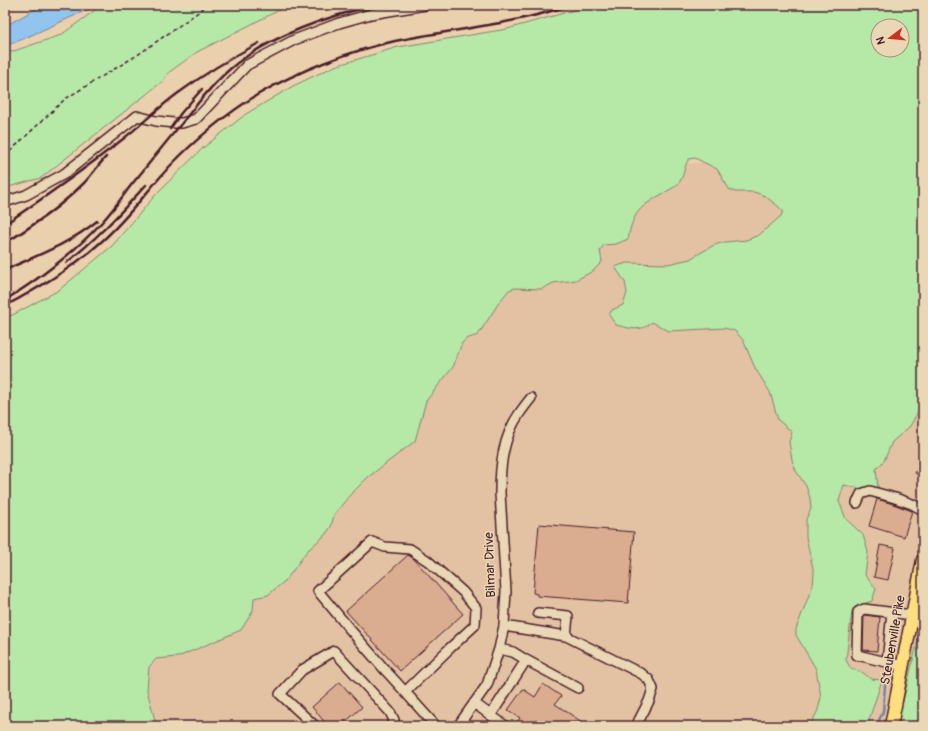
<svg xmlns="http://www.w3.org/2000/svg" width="928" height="731" viewBox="0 0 928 731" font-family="Pangolin,sans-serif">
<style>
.built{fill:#e3c2a3}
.green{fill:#b6e8a8;stroke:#80846a;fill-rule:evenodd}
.water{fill:#91c5ee;stroke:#7583a0}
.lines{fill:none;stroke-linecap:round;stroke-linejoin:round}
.stream{stroke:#7583a0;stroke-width:2.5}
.building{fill:#daac90;stroke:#4a1f2b}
.minor-casing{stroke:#4a1f2b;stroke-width:12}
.major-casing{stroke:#4a1f2b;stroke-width:15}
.path{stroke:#4a1f2b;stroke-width:1.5;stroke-dasharray:4 3;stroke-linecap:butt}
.minor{stroke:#ead7b5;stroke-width:9}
.major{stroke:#fddf80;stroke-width:12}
.rail{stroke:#4a1f2b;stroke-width:2.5}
.labels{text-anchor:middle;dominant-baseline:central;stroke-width:3;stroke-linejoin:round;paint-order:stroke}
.street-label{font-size:13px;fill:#4a1f2b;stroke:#ead7b5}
</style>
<rect width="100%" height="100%" fill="#ebd0ae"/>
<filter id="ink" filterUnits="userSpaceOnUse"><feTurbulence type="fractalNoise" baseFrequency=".025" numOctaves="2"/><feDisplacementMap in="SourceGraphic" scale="8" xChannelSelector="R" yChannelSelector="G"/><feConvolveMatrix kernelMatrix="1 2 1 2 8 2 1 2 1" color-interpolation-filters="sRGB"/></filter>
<g filter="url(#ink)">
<path class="built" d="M 853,150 L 923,372 L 923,560 L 891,726 L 111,726 L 475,181 Z"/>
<path class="green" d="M 102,5 L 289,5 L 197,52 L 168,73 L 163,81 L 41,178 L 5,188 L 5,54 L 61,35 Z
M 586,5 L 923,5 L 923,403 L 910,426 L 892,442 L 884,461 L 876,469 L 878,487 L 866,490 L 844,485 L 839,501 L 846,519 L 863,535 L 868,552 L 865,575 L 876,589 L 872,601 L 856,606 L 852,611 L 846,660 L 851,669 L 862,672 L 871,679 L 882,680 L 867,726 L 810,726 L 818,710 L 821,697 L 816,669 L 796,635 L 796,629 L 813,585 L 814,573 L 806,537 L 806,519 L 811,509 L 810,498 L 806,486 L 796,471 L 792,460 L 789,442 L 792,432 L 778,420 L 770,392 L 755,368 L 743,340 L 735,331 L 725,328 L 669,331 L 652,322 C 640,333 630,328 616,325 L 609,315 L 612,310 L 623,305 L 627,293 L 625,282 L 615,267 L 626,263 L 668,264 L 690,259 L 714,245 L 725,242 L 746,240 L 759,235 L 781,216 L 783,211 L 779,207 L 765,196 L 754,192 L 735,192 L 729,189 L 717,169 L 695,158 L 689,159 C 683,167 685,176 678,184 C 674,188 667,191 662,194 C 640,207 633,212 628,239 L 616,244 L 604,245 L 600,250 L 602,262 L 593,271 L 576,280 L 553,283 L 542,289 L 515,288 L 509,290 L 500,301 L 478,335 L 466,339 L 462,343 L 453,367 L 426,401 L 415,441 L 367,478 L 349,496 L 334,515 L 331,527 L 324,536 L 307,551 L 286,580 L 268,595 L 254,598 L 253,611 L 241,630 L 178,657 L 156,659 L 149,667 L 147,690 L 156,724 L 155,726 L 5,726 L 5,319 L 59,290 L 112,246 L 158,192 L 204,147 L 246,114 L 293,86 L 335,66 L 398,47 L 507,29 L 571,11 ZM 878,26 L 902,26 L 902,50 L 878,50 Z
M 923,619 L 923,726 L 897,726 Z"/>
<path class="water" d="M 43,5 L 98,5 L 23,39 L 5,46 L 5,26 Z"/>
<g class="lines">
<path class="stream" d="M 876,726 L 883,712 L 886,672"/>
</g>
<path class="building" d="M 923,461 L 923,478 L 915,473 Z
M 877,499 L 893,504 L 912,511 L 904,537 L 869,526 Z
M 539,524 L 634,532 L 628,603 L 537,596 L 537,594 L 533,593 Z
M 880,545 L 895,548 L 888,580 L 874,577 Z
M 408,555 L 413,558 L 463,614 L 400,671 L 346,611 Z
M 865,615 L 880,617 L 877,651 L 863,650 L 864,616 Z
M 340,682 L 362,707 L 341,726 L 328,726 L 312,707 Z
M 543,684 L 561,696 L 555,704 L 588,726 L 522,726 L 517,722 L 520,718 L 508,710 L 523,689 L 535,697 Z"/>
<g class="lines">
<g class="minor-casing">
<path id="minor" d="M 5,202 L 26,195 L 64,174 L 137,116 L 156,121 L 174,123 L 182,123 L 196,119 L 247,65 L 294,40 L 339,23 L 371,14 L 425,5
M 857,503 L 861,494 L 870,491 L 895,498 L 912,504 L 923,510
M 538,613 L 568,616 L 566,636
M 504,626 L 566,636 L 642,674 L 649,680 L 653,689 L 649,701 L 636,726
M 499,649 L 513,652 L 526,660 L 578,688
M 887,662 L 892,612
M 903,666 L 857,655 L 858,612 L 864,609 L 912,615
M 405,692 L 450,648 L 475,625 L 476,608 L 463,592 L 428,561 L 410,549 L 385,547 L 372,542 L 318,591 C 340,618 363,645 386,671 C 403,689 419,708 436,726
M 474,703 L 504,725
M 491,715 L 526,660
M 315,726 L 280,694 L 302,670 L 334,651 L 390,712 L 394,720 L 392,726
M 458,726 L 487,685 L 499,649 L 504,626 L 506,591 L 500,493 C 500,464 503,438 519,414 C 523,408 527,403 531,398"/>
</g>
<g class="major-casing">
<path id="major" d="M 891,726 L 923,560"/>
</g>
<path class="path" d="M 5,156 L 65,99 L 139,54 L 200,11 L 205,5"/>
<use href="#minor" class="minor"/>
<use href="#major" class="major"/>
<path class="rail" d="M 170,129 L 181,113 L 202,89
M 5,224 C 45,197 85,169 123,139 C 141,125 158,108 177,94 C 203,75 230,58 259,43
M 5,243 C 33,226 61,206 84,183 C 92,175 98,165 106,157
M 66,263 C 96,240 121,212 146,185
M 5,270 C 38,255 69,244 97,221
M 5,300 C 38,280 77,250 102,222 C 113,210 122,197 132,184 C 149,164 165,143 182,123 C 197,104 212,85 230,69 C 267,37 330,15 377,5
M 5,306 C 39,288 73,268 101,242 C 127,219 147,191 170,166 C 196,139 225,115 257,95 C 300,70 347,52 395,41 C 453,29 514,25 570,5"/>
</g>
</g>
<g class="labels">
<g class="street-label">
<text transform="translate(490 565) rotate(-92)">Bilmar Drive</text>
<text transform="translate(893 640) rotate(-80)">Steubenville Pike</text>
</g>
</g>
<rect width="928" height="731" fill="none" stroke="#ead7b5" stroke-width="20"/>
<rect x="10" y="10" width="908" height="711" fill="none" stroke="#4a1f2b" stroke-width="1.5" filter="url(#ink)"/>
<g transform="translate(890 38) rotate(254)"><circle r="19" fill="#ead7b5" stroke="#aa8d7e"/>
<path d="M0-3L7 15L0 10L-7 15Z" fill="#c8321e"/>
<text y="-6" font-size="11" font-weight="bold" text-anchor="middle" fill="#4a1f2b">N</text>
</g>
</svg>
